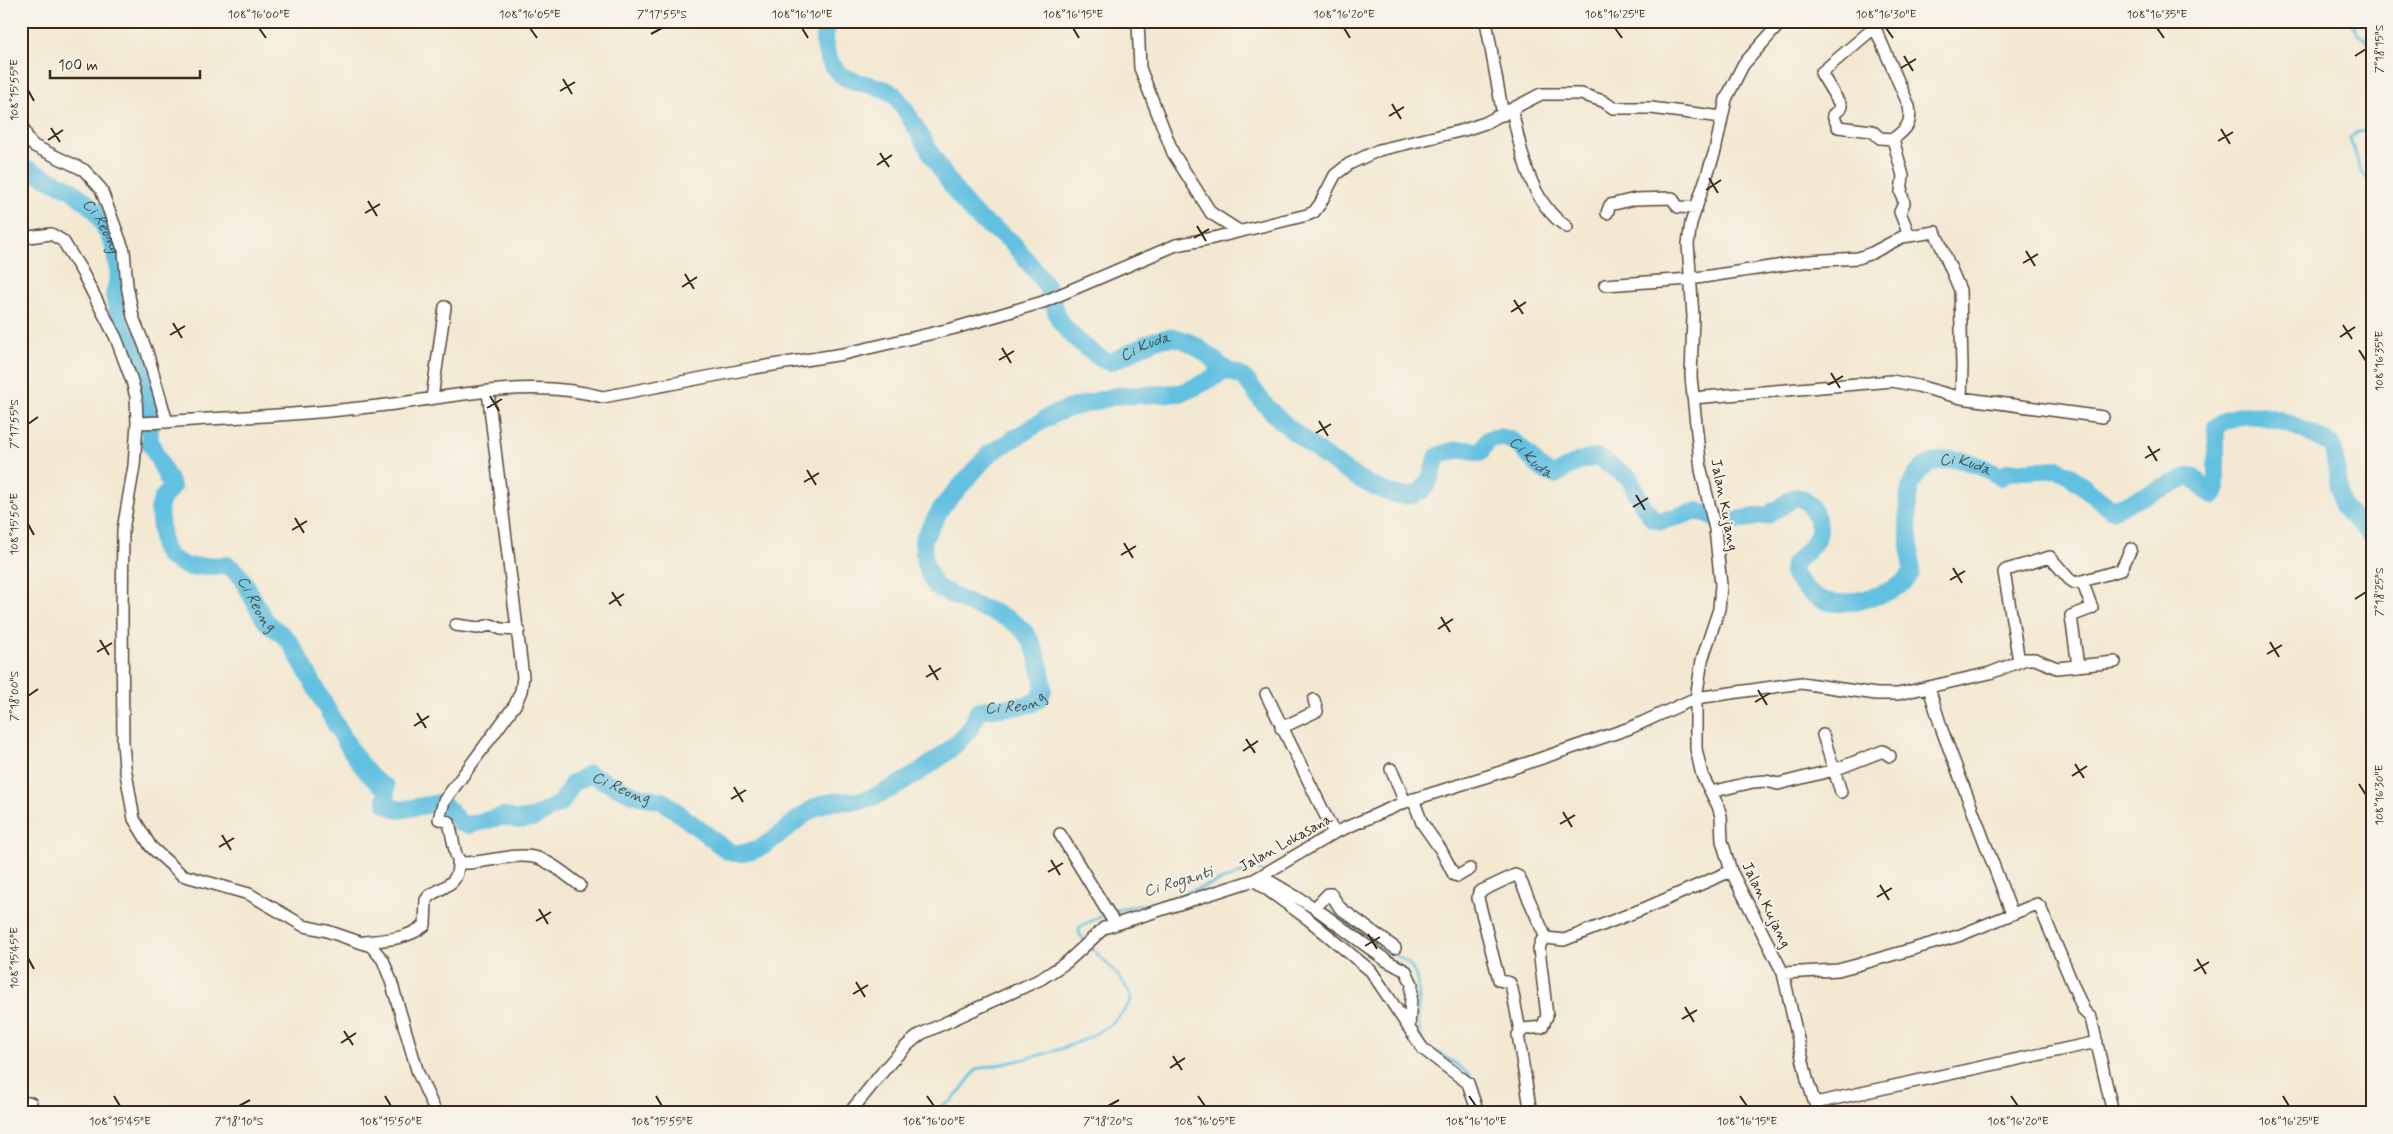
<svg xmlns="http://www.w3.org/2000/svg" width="2393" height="1134" viewBox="0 0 2393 1134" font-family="Mynerve,sans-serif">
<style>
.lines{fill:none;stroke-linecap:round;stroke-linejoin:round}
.stream{stroke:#62c0e0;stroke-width:3}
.river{stroke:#62c0e0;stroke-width:18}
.street-casing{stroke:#574639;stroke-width:14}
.street{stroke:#fff;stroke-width:11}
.ticks{fill:none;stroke:#3b2a1e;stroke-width:2}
.labels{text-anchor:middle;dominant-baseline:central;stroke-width:4;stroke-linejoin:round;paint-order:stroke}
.street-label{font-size:15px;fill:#3b2a1e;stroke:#f7f3e8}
.water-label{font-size:16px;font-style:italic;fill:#475758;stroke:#f7f3e8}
.neatline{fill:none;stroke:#3b2a1e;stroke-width:2}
.ticks-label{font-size:12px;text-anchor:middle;fill:#3b2a1e}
</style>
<rect width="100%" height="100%" fill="#f7f3e8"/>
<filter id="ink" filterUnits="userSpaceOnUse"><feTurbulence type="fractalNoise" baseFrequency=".02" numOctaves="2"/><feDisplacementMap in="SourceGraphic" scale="10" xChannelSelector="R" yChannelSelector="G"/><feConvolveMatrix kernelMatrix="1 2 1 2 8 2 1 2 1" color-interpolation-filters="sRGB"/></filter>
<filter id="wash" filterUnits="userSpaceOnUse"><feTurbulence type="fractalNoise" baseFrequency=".0096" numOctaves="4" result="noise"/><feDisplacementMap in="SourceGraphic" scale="20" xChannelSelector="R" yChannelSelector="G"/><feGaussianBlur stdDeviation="1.12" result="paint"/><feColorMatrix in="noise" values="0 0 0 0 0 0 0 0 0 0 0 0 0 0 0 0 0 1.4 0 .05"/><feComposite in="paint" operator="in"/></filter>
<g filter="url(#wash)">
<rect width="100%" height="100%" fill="#f3e8d2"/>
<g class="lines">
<path class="stream" d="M 2351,21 L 2358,34 L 2372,43
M 2372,130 L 2357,132 L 2350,138 L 2361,171 L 2372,184
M 1321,906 L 1408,963 C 1428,986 1412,1012 1422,1039
M 1111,912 L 1128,907 L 1158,903 L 1248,871 L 1257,869 L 1262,872
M 1429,1047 C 1464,1070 1475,1070 1485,1113
M 934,1113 L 943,1105 L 953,1100 L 977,1069 C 1023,1060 1111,1045 1132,998 C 1119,969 1095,956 1078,932 L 1080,927 L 1105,914"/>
<g class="river">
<path id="s1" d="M 828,21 C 827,27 824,34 824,40 C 832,100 881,72 900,102 C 924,139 943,179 972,212 C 985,227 1005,232 1016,247 C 1026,261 1040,274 1048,289 C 1054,300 1055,315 1062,324 C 1070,335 1097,359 1109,362 C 1131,356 1154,332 1180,339 C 1197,343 1212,360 1227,370 C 1232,373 1240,374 1244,378 C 1253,387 1259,399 1268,408 C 1291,432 1384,511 1418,493 C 1430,486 1433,469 1437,457 C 1449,450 1468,447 1480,453 L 1489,439 C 1522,429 1530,470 1555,475 L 1579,461 L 1598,457 L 1629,478 L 1642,504 L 1652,518 L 1661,521 L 1698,511 L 1724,522 L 1768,515 L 1795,497 C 1804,498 1809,502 1813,510 C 1829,536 1810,547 1793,565 L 1793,573 C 1801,585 1814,599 1829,602 C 1845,606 1887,595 1900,585 C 1904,582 1907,577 1911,573 C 1913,539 1892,474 1935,462 C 1959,454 1980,465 2001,477 L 2008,472 L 2058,469 L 2068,474 L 2112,510 L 2191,476 C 2199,481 2203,491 2213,495 L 2216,491 L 2216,427 C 2248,400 2302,427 2333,446 L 2342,507 L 2372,536"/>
<path id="s2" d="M 21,166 L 70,189 L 86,202 L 97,213 L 113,243 L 119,275 L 114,295 L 121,327 L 137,350 L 145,373 L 149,388 L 150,442 L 172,487 L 162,499 L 159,509 L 163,547 L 169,557 L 187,567 L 227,565 C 248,578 251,600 265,620 C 272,629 284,633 290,643 C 310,671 356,778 386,787 L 386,804 L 399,810 L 439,803 L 446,807 L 460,823 L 468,825 L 504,816 L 517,820 L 533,818 L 562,802 L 572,784 L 589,774 L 635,795 L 663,801 L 729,852 C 767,860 789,818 821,805 C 834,799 849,803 863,800 C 891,794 958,750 972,725 C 975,721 976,716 978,711 C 995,704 1025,711 1037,700 C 1046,693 1043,682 1041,672 C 1032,625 1013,619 973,605 C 960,600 947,592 935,586 L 925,565 L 923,540 L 942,507 L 989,454 L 1052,415 L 1067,409 L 1116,396 L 1180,393 C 1197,388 1212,378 1227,370"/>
</g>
</g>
</g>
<g filter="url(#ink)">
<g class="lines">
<g class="street-casing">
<path id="street" d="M 1138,21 L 1140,68 L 1173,153 L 1211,213 L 1239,231
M 1486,21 L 1503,115
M 1782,21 L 1743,65 L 1726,99 L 1715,151 L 1691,223 L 1688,244 L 1693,316 L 1691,377 L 1701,470 L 1715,529 L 1721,585 L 1719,609 L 1702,660 L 1696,698 L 1696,749 L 1702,775 L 1718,806 L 1721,816 L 1722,841 L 1731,871 L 1783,973 L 1807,1079 L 1818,1113
M 1872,21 L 1909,106 C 1912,123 1907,129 1893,139 L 1903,176 L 1901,192 L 1904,203 L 1900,212 L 1909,235
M 1875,27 L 1821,73 L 1841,106 L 1840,109 L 1833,115 L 1838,127 L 1872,131 L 1880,138 L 1893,139
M 1512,109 C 1520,149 1530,203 1567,227
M 21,124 L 29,141 L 34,146 L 84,170 L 101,189 L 124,251 L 127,285 L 133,317 L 147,352 L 167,422
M 1607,213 L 1610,205 L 1635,199 L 1672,198 L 1678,207 L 1696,208
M 21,238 L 51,234 L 63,241 L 81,270 L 116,338 L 132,381 L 136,397 L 137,423 L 134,466 L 123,530 L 122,613 L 123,743 L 125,767 L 134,819 L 151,847 L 182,875 L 249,894 L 304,926 L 327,931 L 371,946 L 383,960 L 391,981 L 418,1073 L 436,1113
M 1605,285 L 1690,279 L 1809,261 L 1858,258 L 1872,253 L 1902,237 L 1935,232 L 1960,290 L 1962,366 L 1961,398
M 488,392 L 523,677 L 521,691 L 515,705 L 444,801 L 439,819 L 449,822 L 456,855 L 461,863 C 486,864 514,851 538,858 C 553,863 567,876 580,885
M 432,398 L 445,307
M 1693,398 L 1892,381 L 1918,386 L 1961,398 L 2103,417
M 137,423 C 161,423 185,420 209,419 C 271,416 332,412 394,404 C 464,395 534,378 603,397 L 754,368 L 843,354 L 955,328 L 1043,302 L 1176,245 L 1213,238 L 1307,215 L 1314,212 L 1320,204 L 1335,175 L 1349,164 L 1379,150 L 1464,130 L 1485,123 L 1541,94 L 1581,94 L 1603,101 L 1613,108 L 1651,108 L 1722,117
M 456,625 L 478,628 L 491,625 L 501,629 L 519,630
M 2019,661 L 2004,572 L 2006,570 L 2050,557 L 2069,579 L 2075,583 L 2121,570 L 2131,549
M 2078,666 L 2071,616 L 2092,608 L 2082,581
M 1929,688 L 1942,730 L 2012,914
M 1266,694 L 1334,833
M 1281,728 L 1317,711 L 1314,700
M 1823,735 L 1841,792
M 1391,769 L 1405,802
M 1711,792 L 1753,782 L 1766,781 L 1778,784 L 1834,770 L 1883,751 L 1890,756
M 1413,799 L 1422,823 L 1441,850 L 1454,875 L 1458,876 L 1470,869
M 1060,834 L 1115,924
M 1261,876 L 1315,908 L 1387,961 L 1406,971 L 1412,984 L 1409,1027
M 1254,880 L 1308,919 L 1371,971 L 1423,1049 L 1468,1083 L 1478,1113
M 1315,908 L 1328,894 L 1331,894 L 1340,908 L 1395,948
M 365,942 C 386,940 408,939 425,925 L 426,900 L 429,896 C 447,884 459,885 458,861
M 1783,973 L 1838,970 L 1857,965 L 1958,936 L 2037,904 L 2040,907 L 2084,1011 L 2091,1018 L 2113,1113
M 1520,1031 L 1512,989 L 1510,983 L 1499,980 L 1478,898 L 1479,892 L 1515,875 L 1519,877 L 1546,938
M 21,1103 L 31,1103
M 1815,1103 L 2097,1042
M 849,1113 C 873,1086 892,1055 921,1034 L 1041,979 L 1067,962 L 1104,928 L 1254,880 L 1334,833 L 1405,802 L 1501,772 L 1630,728 L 1696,698 L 1801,683 L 1876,694 L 1898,694 L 1990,673 L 2026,659 L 2035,659 L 2057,668 L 2115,662
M 1531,1113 L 1518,1035 L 1524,1029 L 1542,1027 L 1547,1016 L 1539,949 L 1541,942 L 1546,938 L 1564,940 L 1648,907 L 1731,871"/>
</g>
<use href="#street" class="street"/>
</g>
</g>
<path class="ticks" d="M 259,28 L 266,38M 530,28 L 537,38M 802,28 L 808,38M 1073,28 L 1079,38M 1344,28 L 1350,38M 1615,28 L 1622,38M 1886,28 L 1893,38M 2157,28 L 2164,38M 651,34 L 662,28M 1904,56 L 1913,71M 2355,56 L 2366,49M 1901,68 L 1916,59M 563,79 L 572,94M 28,90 L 34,101M 560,91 L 575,82M 1392,104 L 1401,119M 1389,116 L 1404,107M 51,128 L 60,142M 2221,129 L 2230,144M 48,140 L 63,130M 2218,141 L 2233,132M 880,153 L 889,167M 877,165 L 892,155M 1709,178 L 1718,193M 1706,190 L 1721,180M 368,201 L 377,216M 365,213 L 380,204M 1197,226 L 1206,241M 1194,238 L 1209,229M 2026,251 L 2035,266M 2023,263 L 2038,254M 685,274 L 694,289M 682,287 L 697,277M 1514,300 L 1523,314M 1511,312 L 1526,302M 173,323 L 182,338M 2343,325 L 2352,339M 170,335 L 185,326M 2340,337 L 2355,327M 1002,348 L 1011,363M 2359,350 L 2366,361M 999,360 L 1014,351M 1831,373 L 1840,388M 1828,385 L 1843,376M 490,396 L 499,411M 487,408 L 502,399M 1319,421 L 1328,436M 28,424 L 38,417M 1316,433 L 1331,424M 2148,446 L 2157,461M 2145,458 L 2160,449M 807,470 L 816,485M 804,482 L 819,473M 1636,495 L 1645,510M 1633,507 L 1648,498M 295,518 L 304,533M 28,524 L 34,535M 292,530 L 307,521M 1124,543 L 1133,558M 1121,555 L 1136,546M 1953,568 L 1962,583M 1950,580 L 1965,571M 612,592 L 621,606M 2355,599 L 2366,592M 609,604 L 624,594M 1441,617 L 1450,632M 1438,629 L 1453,619M 100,640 L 109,655M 2270,642 L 2279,657M 97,652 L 112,643M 2267,654 L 2282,645M 929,665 L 938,680M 926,677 L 941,668M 1758,690 L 1767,705M 28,696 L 38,689M 1755,702 L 1770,693M 417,713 L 426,728M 414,726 L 429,716M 1246,739 L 1255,753M 1243,751 L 1258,741M 2075,764 L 2084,778M 2072,776 L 2087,766M 2359,784 L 2366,795M 734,787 L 743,802M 731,799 L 746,790M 1563,812 L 1572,827M 1560,824 L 1575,815M 222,835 L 231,850M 219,847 L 234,838M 1051,860 L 1060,875M 1048,872 L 1063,863M 1880,885 L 1889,900M 1877,897 L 1892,888M 539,909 L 548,924M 536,921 L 551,912M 1368,934 L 1377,949M 1365,946 L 1380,937M 28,958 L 34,969M 2197,959 L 2206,974M 2194,971 L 2209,962M 856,982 L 865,997M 853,994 L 868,985M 1685,1007 L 1694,1022M 1682,1019 L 1697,1010M 344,1031 L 353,1045M 341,1043 L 356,1033M 1173,1056 L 1182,1070M 1170,1068 L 1185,1058M 114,1096 L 120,1106M 385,1096 L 391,1106M 656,1096 L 662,1106M 927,1096 L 934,1106M 1198,1096 L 1205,1106M 1469,1096 L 1476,1106M 1740,1096 L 1747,1106M 2011,1096 L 2018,1106M 2283,1096 L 2289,1106M 239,1106 L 250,1100M 1108,1106 L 1119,1100"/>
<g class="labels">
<g class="street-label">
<text transform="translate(1724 505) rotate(79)">Jalan Kujang</text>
<text transform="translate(1286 843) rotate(-29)">Jalan Lokasana</text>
<text transform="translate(1766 905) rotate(64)">Jalan Kujang</text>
</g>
<g class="water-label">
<text stroke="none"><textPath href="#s2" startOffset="104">Ci Reong</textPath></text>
<text stroke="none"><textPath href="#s1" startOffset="505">Ci Kuda</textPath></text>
<text stroke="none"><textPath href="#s1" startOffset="986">Ci Kuda</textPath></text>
<text stroke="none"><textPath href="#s1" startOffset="1689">Ci Kuda</textPath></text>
<text stroke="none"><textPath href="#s2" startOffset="568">Ci Reong</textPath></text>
<text stroke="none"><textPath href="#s2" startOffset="1544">Ci Reong</textPath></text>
<text stroke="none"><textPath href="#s2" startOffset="1080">Ci Reong</textPath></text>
<text transform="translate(1178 882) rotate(-17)">Ci Roganti</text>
</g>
</g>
<rect width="2393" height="1134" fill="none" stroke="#f7f3e8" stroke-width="55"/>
<path d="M50 70v8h150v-8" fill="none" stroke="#3b2a1e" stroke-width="2.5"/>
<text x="58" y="70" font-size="15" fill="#3b2a1e" stroke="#f7f3e8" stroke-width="4" paint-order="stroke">100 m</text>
<rect x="28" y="28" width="2338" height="1078" class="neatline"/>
<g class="ticks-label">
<text x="259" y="18">108°16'00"E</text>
<text x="530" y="18">108°16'05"E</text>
<text x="662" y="18">7°17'55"S</text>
<text x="802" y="18">108°16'10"E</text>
<text x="1073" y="18">108°16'15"E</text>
<text x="1344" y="18">108°16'20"E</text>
<text x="1615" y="18">108°16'25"E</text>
<text x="1886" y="18">108°16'30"E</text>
<text x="2157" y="18">108°16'35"E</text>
<text transform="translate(2379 49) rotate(-90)" y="4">7°18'15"S</text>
<text transform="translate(14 90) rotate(-90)" y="4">108°15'55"E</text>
<text transform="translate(2379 361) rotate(-90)" y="4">108°16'35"E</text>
<text transform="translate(14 424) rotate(-90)" y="4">7°17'55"S</text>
<text transform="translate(14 524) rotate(-90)" y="4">108°15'50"E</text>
<text transform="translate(2379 592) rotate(-90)" y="4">7°18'25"S</text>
<text transform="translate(14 696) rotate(-90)" y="4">7°18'00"S</text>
<text transform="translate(2379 795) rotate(-90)" y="4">108°16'30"E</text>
<text transform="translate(14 958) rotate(-90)" y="4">108°15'45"E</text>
<text x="120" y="1125">108°15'45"E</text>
<text x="239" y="1125">7°18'10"S</text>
<text x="391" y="1125">108°15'50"E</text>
<text x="662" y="1125">108°15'55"E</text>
<text x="934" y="1125">108°16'00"E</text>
<text x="1108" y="1125">7°18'20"S</text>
<text x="1205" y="1125">108°16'05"E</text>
<text x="1476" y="1125">108°16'10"E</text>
<text x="1747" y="1125">108°16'15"E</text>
<text x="2018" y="1125">108°16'20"E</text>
<text x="2289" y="1125">108°16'25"E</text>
</g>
</svg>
